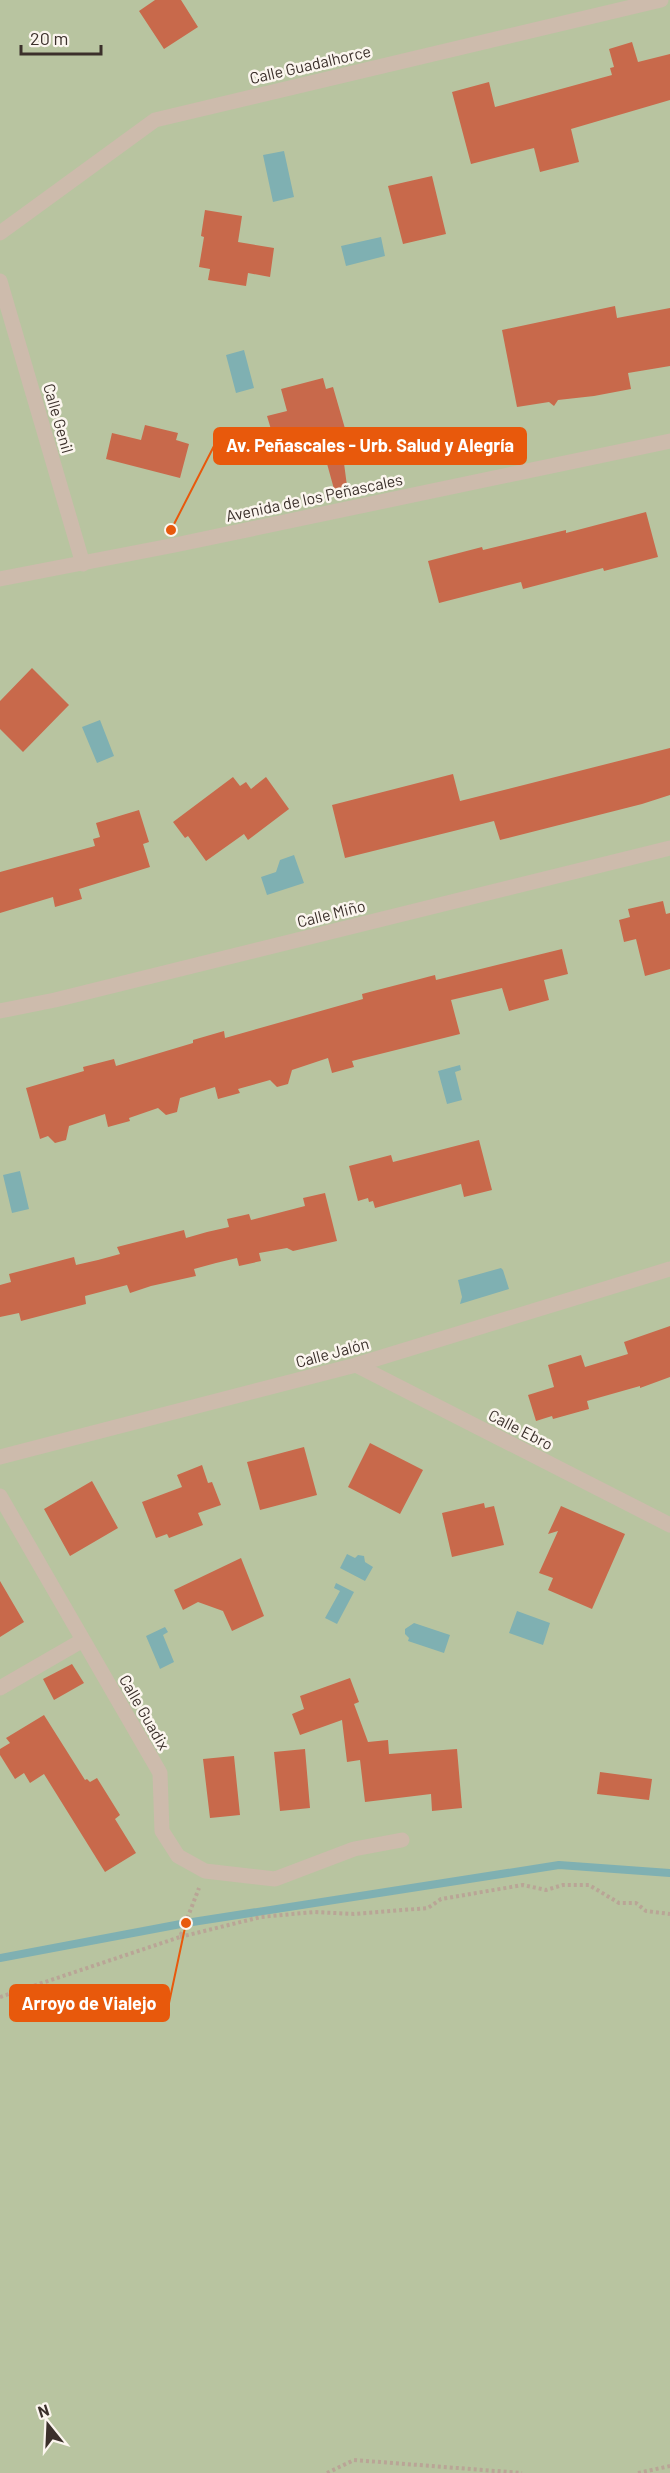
<svg xmlns="http://www.w3.org/2000/svg" width="670" height="2473" viewBox="0 0 670 2473" font-family="Barlow,sans-serif">
<style>
.green{fill:#b8c4a0}
.water{fill:#7fb0b2}
.lines{fill:none;stroke-linecap:round;stroke-linejoin:round}
.stream{stroke:#7fb0b2;stroke-width:8}
.building{fill:#c8694b}
.path{stroke:#b9a596;stroke-width:4;stroke-dasharray:3 3;stroke-linecap:butt}
.street{stroke:#cdbbac;stroke-width:15}
.labels{text-anchor:middle;dominant-baseline:central;stroke-width:5;stroke-linejoin:round;paint-order:stroke}
.street-label{font-size:16px;fill:#3b302b;stroke:#fbf5ee}
.leader{fill:none;stroke:#e8590c;stroke-width:2}
.callout-dot{fill:#e8590c;stroke:#fbf5ee;stroke-width:2}
.callout{fill:#e8590c;stroke:#e8590c;stroke-width:2}
.callout-label{font-size:18px;text-anchor:middle;font-weight:bold;fill:#fff}
</style>
<rect width="100%" height="100%" fill="#f4ebe1"/>
<path class="green" d="M 0,0 L 670,0 L 670,2473 L 0,2473 Z"/>
<path class="water" d="M 284,151 L 294,197 L 273,202 L 263,155 Z
M 381,237 L 385,256 L 346,266 L 341,246 Z
M 244,350 L 254,388 L 236,393 L 226,355 Z
M 100,720 L 114,756 L 97,763 L 82,727 Z
M 294,855 L 304,883 L 267,895 L 261,877 L 276,872 L 280,860 Z
M 460,1065 L 461,1070 L 455,1072 L 462,1100 L 447,1104 L 438,1071 Z
M 20,1171 L 29,1209 L 12,1213 L 3,1175 Z
M 501,1268 L 503,1270 L 509,1289 L 460,1304 L 462,1297 L 458,1280 Z
M 347,1554 L 355,1558 L 358,1555 L 364,1556 L 365,1562 L 373,1567 L 365,1581 L 340,1568 Z
M 336,1583 L 354,1592 L 337,1624 L 325,1618 L 340,1591 L 334,1588 Z
M 517,1611 L 550,1623 L 543,1645 L 509,1633 Z
M 414,1623 L 450,1635 L 444,1653 L 408,1641 L 409,1638 L 405,1634 L 405,1629 Z
M 165,1627 L 168,1632 L 163,1635 L 174,1662 L 160,1669 L 146,1636 Z"/>
<g class="lines">
<path class="stream" d="M 0,1958 L 186,1923 L 559,1865 L 670,1873"/>
</g>
<path class="building" d="M 155,0 L 181,0 L 198,27 L 164,49 L 139,11 Z
M 632,42 L 638,62 L 670,54 L 670,100 L 571,129 L 579,162 L 540,172 L 534,148 L 471,164 L 452,92 L 489,82 L 495,107 L 612,75 L 610,68 L 614,67 L 609,49 Z
M 432,176 L 446,234 L 403,244 L 388,186 Z
M 205,210 L 242,216 L 238,242 L 274,248 L 270,277 L 248,273 L 246,286 L 208,280 L 210,269 L 199,267 L 204,237 L 201,236 Z
M 615,306 L 617,318 L 670,308 L 670,366 L 628,373 L 631,389 L 594,396 L 558,400 L 554,406 L 549,402 L 517,407 L 502,330 Z
M 323,378 L 326,389 L 333,387 L 346,432 L 340,433 L 347,486 L 334,489 L 321,442 L 293,450 L 290,442 L 276,446 L 267,416 L 287,411 L 281,389 Z
M 145,425 L 178,433 L 176,440 L 189,444 L 180,478 L 106,459 L 112,433 L 141,440 Z
M 646,512 L 658,557 L 604,571 L 603,568 L 523,589 L 521,582 L 439,603 L 428,561 L 482,547 L 483,550 L 566,530 L 566,533 Z
M 32,668 L 69,705 L 23,752 L 0,729 L 0,701 Z
M 670,748 L 670,795 L 642,804 L 500,840 L 494,821 L 345,858 L 332,805 L 453,774 L 460,801 Z
M 233,777 L 240,786 L 246,782 L 251,789 L 266,777 L 289,809 L 248,840 L 244,834 L 206,861 L 188,836 L 185,838 L 173,822 Z
M 139,810 L 149,842 L 143,844 L 150,867 L 79,889 L 82,899 L 55,907 L 53,897 L 0,913 L 0,872 L 95,846 L 93,839 L 100,837 L 96,823 Z
M 663,901 L 666,914 L 670,913 L 670,969 L 645,976 L 636,939 L 624,942 L 619,920 L 630,917 L 628,909 Z
M 562,949 L 568,974 L 544,980 L 549,1000 L 509,1011 L 502,988 L 451,1000 L 460,1034 L 352,1061 L 354,1067 L 332,1073 L 328,1058 L 292,1070 L 288,1084 L 277,1087 L 270,1080 L 238,1089 L 240,1093 L 218,1099 L 215,1087 L 180,1098 L 177,1112 L 166,1115 L 158,1108 L 129,1118 L 130,1121 L 108,1127 L 105,1114 L 69,1126 L 66,1140 L 55,1143 L 48,1136 L 40,1139 L 26,1088 L 84,1071 L 83,1067 L 114,1059 L 116,1066 L 193,1043 L 193,1040 L 224,1031 L 225,1038 L 363,999 L 362,994 L 416,980 L 435,975 L 436,980 Z
M 479,1140 L 492,1190 L 464,1197 L 461,1184 L 375,1208 L 373,1201 L 369,1202 L 368,1198 L 358,1201 L 349,1166 L 391,1155 L 393,1162 Z
M 325,1193 L 337,1241 L 293,1251 L 287,1248 L 259,1253 L 261,1261 L 239,1266 L 237,1258 L 216,1263 L 194,1269 L 196,1276 L 151,1286 L 130,1293 L 127,1285 L 85,1296 L 86,1304 L 21,1321 L 19,1313 L 0,1317 L 0,1285 L 11,1282 L 9,1274 L 74,1257 L 76,1265 L 98,1260 L 120,1254 L 117,1247 L 184,1230 L 186,1238 L 207,1232 L 229,1227 L 227,1219 L 249,1214 L 251,1220 L 305,1206 L 303,1198 Z
M 670,1326 L 670,1377 L 640,1388 L 640,1386 L 587,1401 L 589,1409 L 553,1419 L 552,1416 L 536,1421 L 528,1395 L 554,1387 L 548,1365 L 581,1355 L 585,1367 L 628,1354 L 624,1342 Z
M 370,1443 L 423,1470 L 400,1514 L 348,1487 Z
M 304,1447 L 317,1495 L 260,1510 L 247,1462 Z
M 202,1465 L 208,1483 L 212,1482 L 221,1505 L 198,1513 L 203,1525 L 169,1538 L 167,1534 L 156,1538 L 142,1502 L 182,1487 L 177,1475 Z
M 92,1481 L 118,1528 L 70,1556 L 44,1509 Z
M 484,1503 L 485,1508 L 494,1506 L 504,1545 L 452,1557 L 442,1513 Z
M 561,1506 L 625,1534 L 592,1609 L 548,1590 L 553,1578 L 539,1573 L 558,1531 L 548,1534 Z
M 241,1558 L 264,1616 L 232,1631 L 223,1611 L 198,1602 L 183,1610 L 174,1590 Z
M 0,1581 L 24,1622 L 0,1637 Z
M 72,1664 L 84,1683 L 54,1700 L 43,1679 Z
M 350,1678 L 359,1702 L 354,1704 L 368,1742 L 388,1740 L 389,1754 L 457,1749 L 462,1808 L 432,1811 L 431,1794 L 365,1802 L 360,1760 L 347,1762 L 342,1720 L 300,1735 L 292,1714 L 304,1709 L 300,1696 Z
M 44,1715 L 85,1780 L 87,1779 L 90,1782 L 97,1778 L 120,1815 L 115,1819 L 136,1853 L 105,1872 L 44,1774 L 30,1783 L 24,1773 L 15,1779 L 0,1755 L 0,1749 L 10,1743 L 6,1738 Z
M 305,1749 L 310,1808 L 280,1811 L 274,1752 Z
M 234,1756 L 240,1815 L 210,1818 L 203,1759 Z
M 600,1772 L 652,1779 L 649,1800 L 597,1794 Z"/>
<g class="lines">
<path class="path" d="M 180,1937 L 261,1917 L 314,1912 L 354,1914 L 428,1908 L 441,1899 L 523,1885 L 546,1890 L 563,1885 L 589,1885 L 619,1903 L 636,1903 L 646,1911 L 670,1914
M 0,1997 L 180,1937 L 199,1888
M 327,2473 L 354,2460 L 522,2473
M 638,2473 L 670,2466"/>
<path class="street" d="M 0,233 L 155,120 L 661,0
M 0,281 L 83,564
M 0,579 L 175,545 L 670,441
M 0,1011 L 55,1000 L 670,848
M 356,1365 L 670,1525
M 0,1457 L 356,1365 L 670,1269
M 0,1496 L 160,1773 L 162,1831 L 178,1856 L 205,1871 L 275,1879 L 354,1849 L 402,1840
M 0,1688 L 83,1640"/>
</g>
<g class="labels">
<g class="street-label">
<text transform="translate(310 64) rotate(-13)">Calle Guadalhorce</text>
<text transform="translate(59 418) rotate(74)">Calle Genil</text>
<text transform="translate(314 497) rotate(-12)">Avenida de los Peñascales</text>
<text transform="translate(331 913) rotate(-14)">Calle Miño</text>
<text transform="translate(332 1352) rotate(-15)">Calle Jalón</text>
<text transform="translate(521 1429) rotate(27)">Calle Ebro</text>
<text transform="translate(145 1712) rotate(60)">Calle Guadix</text>
</g>
</g>
<path class="leader" d="M171 530L214 446M186 1923L169 2003"/>
<g class="callout-dot">
<circle cx="171" cy="530" r="6"/>
<circle cx="186" cy="1923" r="6"/>
</g>
<g class="callout">
<rect x="214" y="428" width="312" height="36" rx="6"/>
<rect x="10" y="1985" width="159" height="36" rx="6"/>
</g>
<g class="callout-label">
<text x="370" y="452">Av. Peñascales - Urb. Salud y Alegría</text>
<text x="89" y="2010">Arroyo de Vialejo</text>
</g>
<g transform="translate(48 2425) rotate(342)" stroke="#fbf5ee" stroke-width="4.5" paint-order="stroke">
<path d="M0-4.5L10 22L0 15L-10 22Z" fill="#3b302b"/>
<text y="-9" font-size="16" font-weight="bold" text-anchor="middle" fill="#3b302b">N</text>
</g>
<path d="M21 45v9h80v-9" fill="none" stroke="#3b302b" stroke-width="3"/>
<text x="30" y="45" font-size="18" fill="#3b302b" stroke="#fbf5ee" stroke-width="4.5" paint-order="stroke">20 m</text>
</svg>
